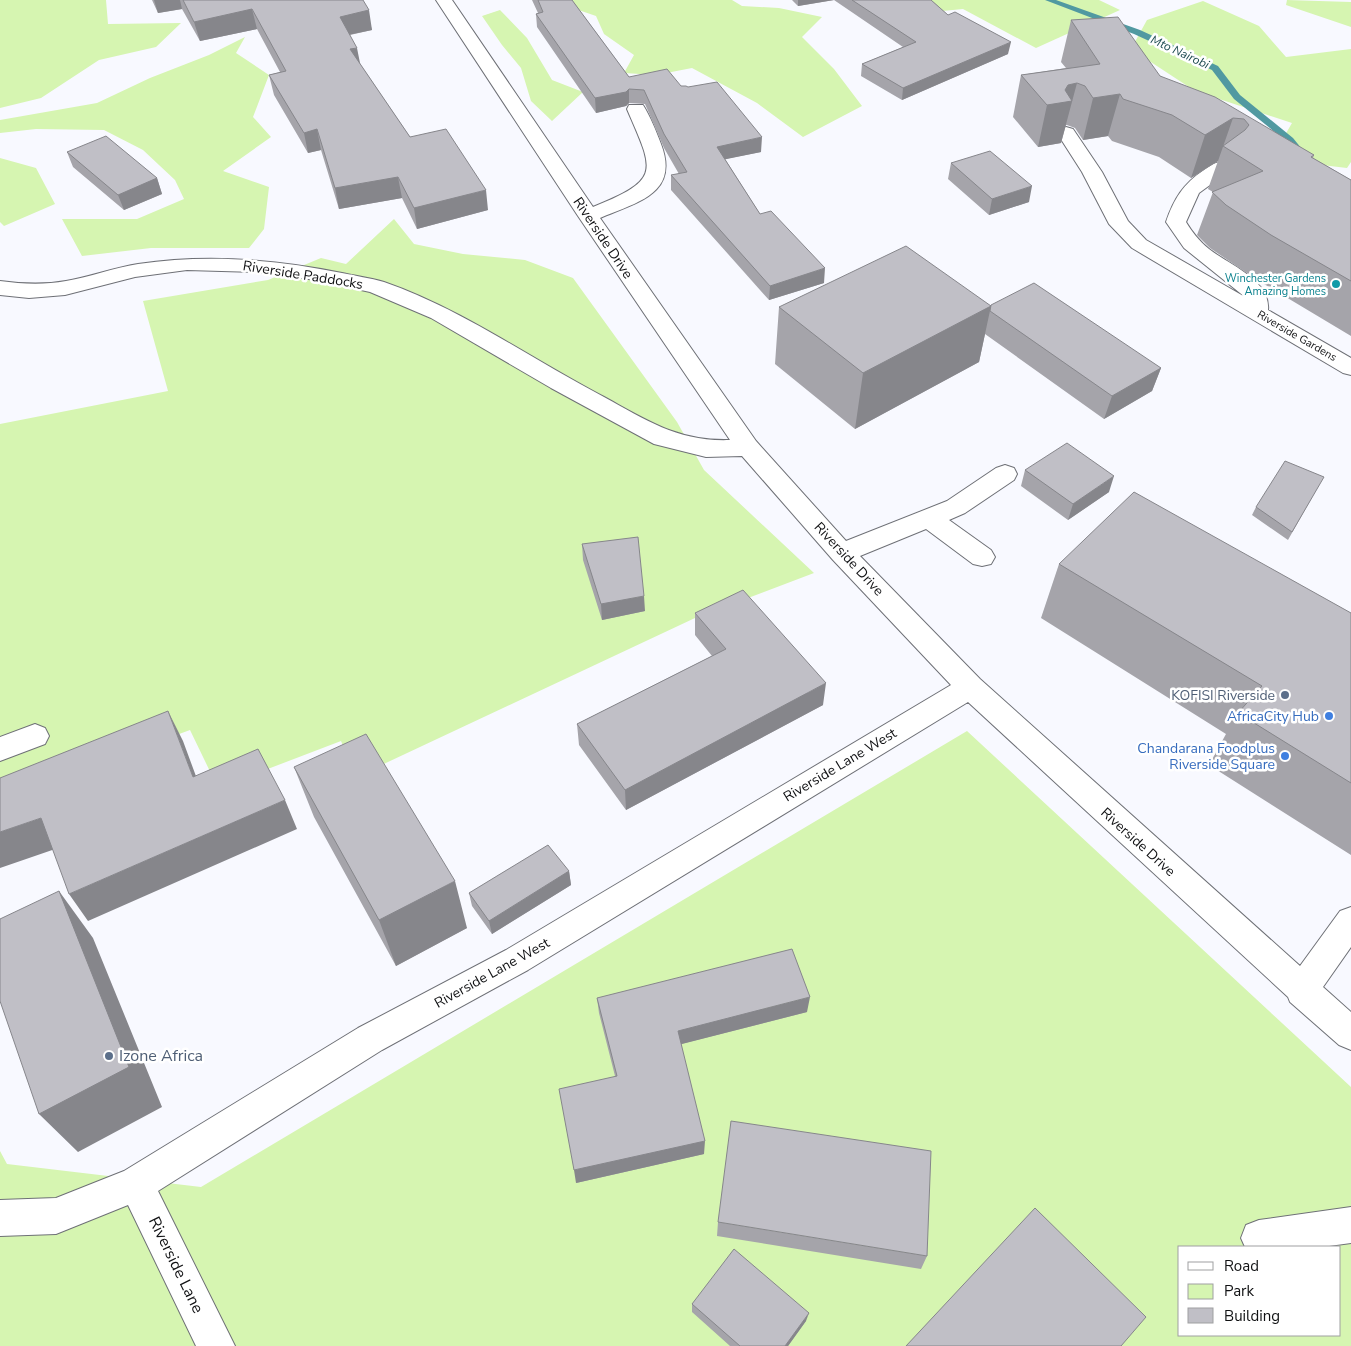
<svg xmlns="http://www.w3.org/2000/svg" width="1351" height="1346" viewBox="0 0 1351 1346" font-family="'Nunito Sans',sans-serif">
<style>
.green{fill:#d6f5b1;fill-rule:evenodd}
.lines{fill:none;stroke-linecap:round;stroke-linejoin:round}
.stream{fill:#5199a1;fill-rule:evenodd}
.minor-casing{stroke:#6e7076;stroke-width:2}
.minor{fill:#fff;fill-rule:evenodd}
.wall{fill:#a5a4aa}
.shaded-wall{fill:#86868b}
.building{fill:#c0bfc6;stroke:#86868b}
.culture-dot{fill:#0f9aa8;stroke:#fff;stroke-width:2}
.service-dot{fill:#5c6f8a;stroke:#fff;stroke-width:2}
.shop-dot{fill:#3f7fe0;stroke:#fff;stroke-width:2}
.labels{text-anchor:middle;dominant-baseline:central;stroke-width:5;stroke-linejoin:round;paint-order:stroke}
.far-culture-label{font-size:11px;fill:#0d838f;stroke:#fff;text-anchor:end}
.far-street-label{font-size:11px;fill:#101113;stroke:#fff}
.far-water-label{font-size:12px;font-style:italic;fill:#1a484e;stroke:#fff}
.street-label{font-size:14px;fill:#101113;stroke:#fff}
.service-label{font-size:14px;fill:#4e5e75;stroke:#fff;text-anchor:end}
.shop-label{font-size:14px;fill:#366cbe;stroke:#fff;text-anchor:end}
.near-service-label{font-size:16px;fill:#4e5e75;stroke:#fff;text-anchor:start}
.near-street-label{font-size:16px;fill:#101113;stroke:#fff}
</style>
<rect width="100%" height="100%" fill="#f8f9ff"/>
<path class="green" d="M 0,0 L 106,0 L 108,24 L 181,23 L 156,47 L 99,60 L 41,98 L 0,108 Z
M 559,0 L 732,0 L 742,6 L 779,8 L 822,17 L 802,37 L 834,69 L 862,106 L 803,137 L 757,103 L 692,68 L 656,75 L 624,73 L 634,55 L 604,34 L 596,16 L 558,3 Z
M 920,0 L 1099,0 L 1120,10 L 1036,48 L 963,9 L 922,13 Z
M 1287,0 L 1351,2 L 1351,27 L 1286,5 Z
M 1203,1 L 1259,26 L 1286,57 L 1351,49 L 1351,162 L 1347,168 L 1271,159 L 1292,123 L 1195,91 L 1131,49 L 1147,20 Z
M 500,10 L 527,38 L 552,80 L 583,92 L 552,121 L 531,101 L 521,68 L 502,45 L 482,16 Z
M 245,37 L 236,53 L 269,75 L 253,117 L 271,137 L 223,171 L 269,187 L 264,229 L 249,248 L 151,248 L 82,256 L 62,219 L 137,219 L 184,199 L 175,180 L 143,150 L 104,130 L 36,129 L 0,133 L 0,120 L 97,103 L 150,78 L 209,55 Z
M 0,158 L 36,168 L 55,204 L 4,226 L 0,222 Z
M 394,219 L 414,244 L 463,254 L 525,260 L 573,278 L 677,422 L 704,470 L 814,573 L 695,618 L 356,777 L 341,741 L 218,788 L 190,730 L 36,787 L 0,780 L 0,424 L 168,391 L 143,301 L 268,280 L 321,258 L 346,264 Z
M 967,731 L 1351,1087 L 1351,1346 L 0,1346 L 0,1151 L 7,1164 L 201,1187 ZM 1180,1247 L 1340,1247 L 1340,1335 L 1180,1335 Z"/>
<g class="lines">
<path class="stream" d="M 1045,0 L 1056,0 L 1140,30 L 1218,66 L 1240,95 L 1293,138 L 1306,154 L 1299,156 L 1287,142 L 1234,99 L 1212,70 L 1134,34 Z"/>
<g class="minor-casing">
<path id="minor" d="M 436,0 L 452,0 L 593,207 C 662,179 654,172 627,109 L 629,105 L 643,105 C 650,116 656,131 661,144 C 680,194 637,202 600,218 L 756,441 L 846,541 L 947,501 L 996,468 L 1005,465 L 1014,468 L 1017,474 L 1014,480 L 965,513 L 949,520 L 991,550 L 995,557 L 991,564 L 982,566 L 973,564 L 926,529 L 860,556 L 980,679 L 1300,966 L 1340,911 L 1351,907 L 1351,947 L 1323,987 L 1351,1012 L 1351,1050 L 1339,1045 L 1290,1002 L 1288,997 L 968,702 L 528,970 L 382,1050 L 158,1191 L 235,1346 L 196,1346 L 128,1205 L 56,1234 L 0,1236 L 0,1200 L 56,1198 L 124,1171 L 358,1028 L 506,950 L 951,685 L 833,560 L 742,456 L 706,457 L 654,444 L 551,388 L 431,318 L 370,292 L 316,280 L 257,272 L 187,270 L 135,277 L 65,295 L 29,298 L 0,295 L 0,281 C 22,284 44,285 66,281 C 90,277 113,268 138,264 C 206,254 274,259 342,273 C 356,276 370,278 384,282 C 462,309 531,359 604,397 C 648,421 679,442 730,440 L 578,216 Z
M 1066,127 L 1073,129 L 1102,172 L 1128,221 L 1146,240 L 1245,297 L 1184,248 L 1166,222 C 1174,199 1183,184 1204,170 C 1213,164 1218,160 1229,163 L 1232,167 L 1229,171 L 1199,193 L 1186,222 C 1192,232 1199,241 1209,249 C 1229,265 1271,280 1268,310 L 1351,358 L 1351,375 L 1343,373 L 1132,248 L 1109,224 L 1082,172 L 1057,133 L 1059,129 Z
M 35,724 L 45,728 L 49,736 L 45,744 L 0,761 L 0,737 Z
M 1351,1207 L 1351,1243 L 1322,1247 L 1245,1247 L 1241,1238 L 1246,1225 L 1259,1220 Z"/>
</g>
<use href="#minor" class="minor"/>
</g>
<path class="wall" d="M 152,0 L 363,0 L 372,30 L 350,35 L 360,64 L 410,137 L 488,210 L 417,229 L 402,198 L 339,209 L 321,150 L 308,153 L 274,95 L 269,75 L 280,72 L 257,29 L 200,41 L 182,9 L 158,13 Z
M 532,0 L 572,0 L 629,77 L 688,87 L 761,152 L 725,159 L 760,214 L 824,283 L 769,300 L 671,190 L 671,175 L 679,174 L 664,148 L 645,104 L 629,103 L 626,106 L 596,113 L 537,27 L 536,14 L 538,13 Z
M 792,0 L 931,0 L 948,15 L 1008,54 L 902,100 L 861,76 L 862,64 L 903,47 L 834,0 L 798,6 Z
M 1071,20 L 1160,76 L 1314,155 L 1313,158 L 1351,180 L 1351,336 L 1254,278 L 1210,248 L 1197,235 L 1213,192 L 1208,189 L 1218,161 L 1191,178 L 1159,157 L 1112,141 L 1108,136 L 1083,140 L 1075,128 L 1067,125 L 1066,125 L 1061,143 L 1038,147 L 1013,117 L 1021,75 L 1066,68 L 1061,62 Z
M 67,152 L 157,178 L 162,194 L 124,210 L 73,167 Z
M 951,163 L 1029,202 L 989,215 L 948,179 Z
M 991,305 L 1161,368 L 1152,391 L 1104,419 L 985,334 L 979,362 L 855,429 L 775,364 L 779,307 Z
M 1025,470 L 1109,492 L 1068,520 L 1021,486 Z
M 1319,485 L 1288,540 L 1252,515 L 1256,507 Z
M 582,544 L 645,611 L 602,620 L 583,560 Z
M 1059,564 L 1351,613 L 1351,855 L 1209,765 L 1226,734 L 1041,618 Z
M 695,613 L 823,705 L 626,810 L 579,745 L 577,724 L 712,656 L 695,635 Z
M 294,767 L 467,928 L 396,966 L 314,817 Z
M 569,871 L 571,885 L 492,934 L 472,906 L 469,893 Z
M 597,998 L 807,1012 L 681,1044 L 704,1154 L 576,1183 L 615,1076 L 599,1013 Z
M 718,1222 L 927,1256 L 921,1269 L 717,1236 Z
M 692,1304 L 806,1321 L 788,1346 L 730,1346 L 692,1312 Z"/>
<path class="shaded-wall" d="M 154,0 L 180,0 L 182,9 L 158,13 Z
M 798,0 L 834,0 L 798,6 Z
M 252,9 L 257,29 L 200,41 L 194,22 Z
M 369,10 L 372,30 L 343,36 L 340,17 Z
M 1011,42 L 1008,54 L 902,100 L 903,88 Z
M 357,48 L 361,68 L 350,49 Z
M 1077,83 L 1061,143 L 1038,147 L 1047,105 L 1065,90 L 1068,85 Z
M 629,89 L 629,103 L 626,106 L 596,113 L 595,98 Z
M 1120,94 L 1108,136 L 1083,140 L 1093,98 Z
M 1233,118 L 1218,161 L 1191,178 L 1205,135 Z
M 317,129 L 321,150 L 308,153 L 304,133 Z
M 762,137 L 761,152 L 717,161 L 717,147 Z
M 398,177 L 402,198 L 339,209 L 335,188 Z
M 157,178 L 162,194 L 124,210 L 118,195 Z
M 1032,186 L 1029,202 L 989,215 L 992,199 Z
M 486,190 L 488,210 L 417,229 L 414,208 Z
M 825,268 L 824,283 L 769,300 L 770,286 Z
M 991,306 L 979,362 L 855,429 L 863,373 Z
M 1161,368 L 1152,391 L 1104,419 L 1112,396 Z
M 1114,476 L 1109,492 L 1068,520 L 1073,504 Z
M 644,596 L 645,611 L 602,620 L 601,604 Z
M 826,683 L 823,705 L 626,810 L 625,790 Z
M 168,711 L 183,741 L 207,806 L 193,777 Z
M 285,800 L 297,829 L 88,921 L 69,894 Z
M 41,818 L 61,847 L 0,868 L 0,832 Z
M 569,871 L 571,885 L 492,934 L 489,921 Z
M 455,881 L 467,928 L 396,966 L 379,920 Z
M 59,891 L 93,938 L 162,1107 L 78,1152 L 39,1114 Z
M 810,997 L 807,1012 L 678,1045 L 678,1031 Z
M 705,1141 L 704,1154 L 576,1183 L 574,1170 Z
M 809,1313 L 806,1321 L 788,1346 L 785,1346 Z"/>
<path class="building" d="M 183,0 L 363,0 L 369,10 L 340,17 L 357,48 L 350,49 L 410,137 L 446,129 L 486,190 L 414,208 L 398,177 L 335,188 L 317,129 L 304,133 L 269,75 L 286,71 L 252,9 L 194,22 Z
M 538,0 L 572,0 L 629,77 L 667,69 L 681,86 L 686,86 L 688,87 L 717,82 L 762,137 L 717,147 L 760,214 L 771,211 L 825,268 L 770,286 L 671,175 L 687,172 L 664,134 L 644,90 L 629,89 L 626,92 L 595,98 L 536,14 L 543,12 Z
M 852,0 L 931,0 L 948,15 L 955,12 L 1011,42 L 903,88 L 862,64 L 916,42 Z
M 1118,17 L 1160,76 L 1215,97 L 1314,155 L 1311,157 L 1351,180 L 1351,281 L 1271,235 L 1226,205 L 1212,192 L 1263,171 L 1223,146 L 1245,130 L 1249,125 L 1244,119 L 1233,118 L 1205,135 L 1172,115 L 1123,99 L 1120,94 L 1093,98 L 1085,86 L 1077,83 L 1068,85 L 1065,90 L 1072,101 L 1047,105 L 1021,75 L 1100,64 L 1071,20 Z
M 106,136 L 157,178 L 118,195 L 67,152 Z
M 990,151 L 1032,186 L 992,199 L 951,163 Z
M 906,246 L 991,306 L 863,373 L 779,307 Z
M 1034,283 L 1161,368 L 1112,396 L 990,311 L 991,305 Z
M 1067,443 L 1114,476 L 1073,504 L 1025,470 Z
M 1285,461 L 1324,477 L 1292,532 L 1256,507 Z
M 1134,492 L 1351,613 L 1351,783 L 1238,713 L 1262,686 L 1059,564 Z
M 638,537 L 644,596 L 601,604 L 582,544 Z
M 743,590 L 826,683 L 625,790 L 577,724 L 726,649 L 695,613 Z
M 168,711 L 193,777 L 258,749 L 285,800 L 69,894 L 41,818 L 0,832 L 0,778 Z
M 366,734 L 455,881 L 379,920 L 294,767 Z
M 548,845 L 569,871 L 489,921 L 469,893 Z
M 59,891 L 129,1067 L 39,1114 L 0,1001 L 0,919 Z
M 792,949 L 810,997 L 678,1031 L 705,1141 L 574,1170 L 559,1089 L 617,1076 L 597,998 Z
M 731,1121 L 931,1151 L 927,1256 L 718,1222 Z
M 1035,1208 L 1146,1317 L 1121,1346 L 906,1346 Z
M 734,1249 L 809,1313 L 785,1346 L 740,1346 L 692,1304 Z"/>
<circle class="culture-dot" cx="1336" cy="284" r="5"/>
<g class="service-dot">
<circle cx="1285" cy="695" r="5"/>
<circle cx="109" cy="1056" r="5"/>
</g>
<g class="shop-dot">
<circle cx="1329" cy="716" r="5"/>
<circle cx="1285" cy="756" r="5"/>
</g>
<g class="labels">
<g class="far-culture-label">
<text x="1326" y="278">Winchester Gardens<tspan x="1326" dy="13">Amazing Homes</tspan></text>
</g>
<g class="far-street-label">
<text transform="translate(1297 336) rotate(30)">Riverside Gardens</text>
</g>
<g class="far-water-label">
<text transform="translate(1180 52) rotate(25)">Mto Nairobi</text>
</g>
<g class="street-label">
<text transform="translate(603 238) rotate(56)">Riverside Drive</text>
<text transform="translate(303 275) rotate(9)">Riverside Paddocks</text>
<text transform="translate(849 559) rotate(47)">Riverside Drive</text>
<text transform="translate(840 765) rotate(-31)">Riverside Lane West</text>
<text transform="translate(1138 842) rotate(42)">Riverside Drive</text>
<text transform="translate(492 973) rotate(-29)">Riverside Lane West</text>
</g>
<g class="service-label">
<text x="1275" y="695">KOFISI Riverside</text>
</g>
<g class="shop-label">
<text x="1319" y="716">AfricaCity Hub</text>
<text x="1275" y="748">Chandarana Foodplus<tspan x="1275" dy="16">Riverside Square</tspan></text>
</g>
<g class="near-service-label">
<text x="119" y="1056">Izone Africa</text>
</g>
<g class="near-street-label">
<text transform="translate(176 1265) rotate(64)">Riverside Lane</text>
</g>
</g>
<rect x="1178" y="1246" width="162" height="90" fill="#ffffff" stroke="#9fa0a1"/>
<rect x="1188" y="1262" width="25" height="8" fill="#ffffff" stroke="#9fa0a1"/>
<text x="1224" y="1271" font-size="15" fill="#101113">Road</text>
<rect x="1188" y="1284" width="25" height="15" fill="#d6f5b1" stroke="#9fa0a1"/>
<text x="1224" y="1296" font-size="15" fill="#101113">Park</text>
<rect x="1188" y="1308" width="25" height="15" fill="#c0bfc6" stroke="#9fa0a1"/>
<text x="1224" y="1321" font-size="15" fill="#101113">Building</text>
</svg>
